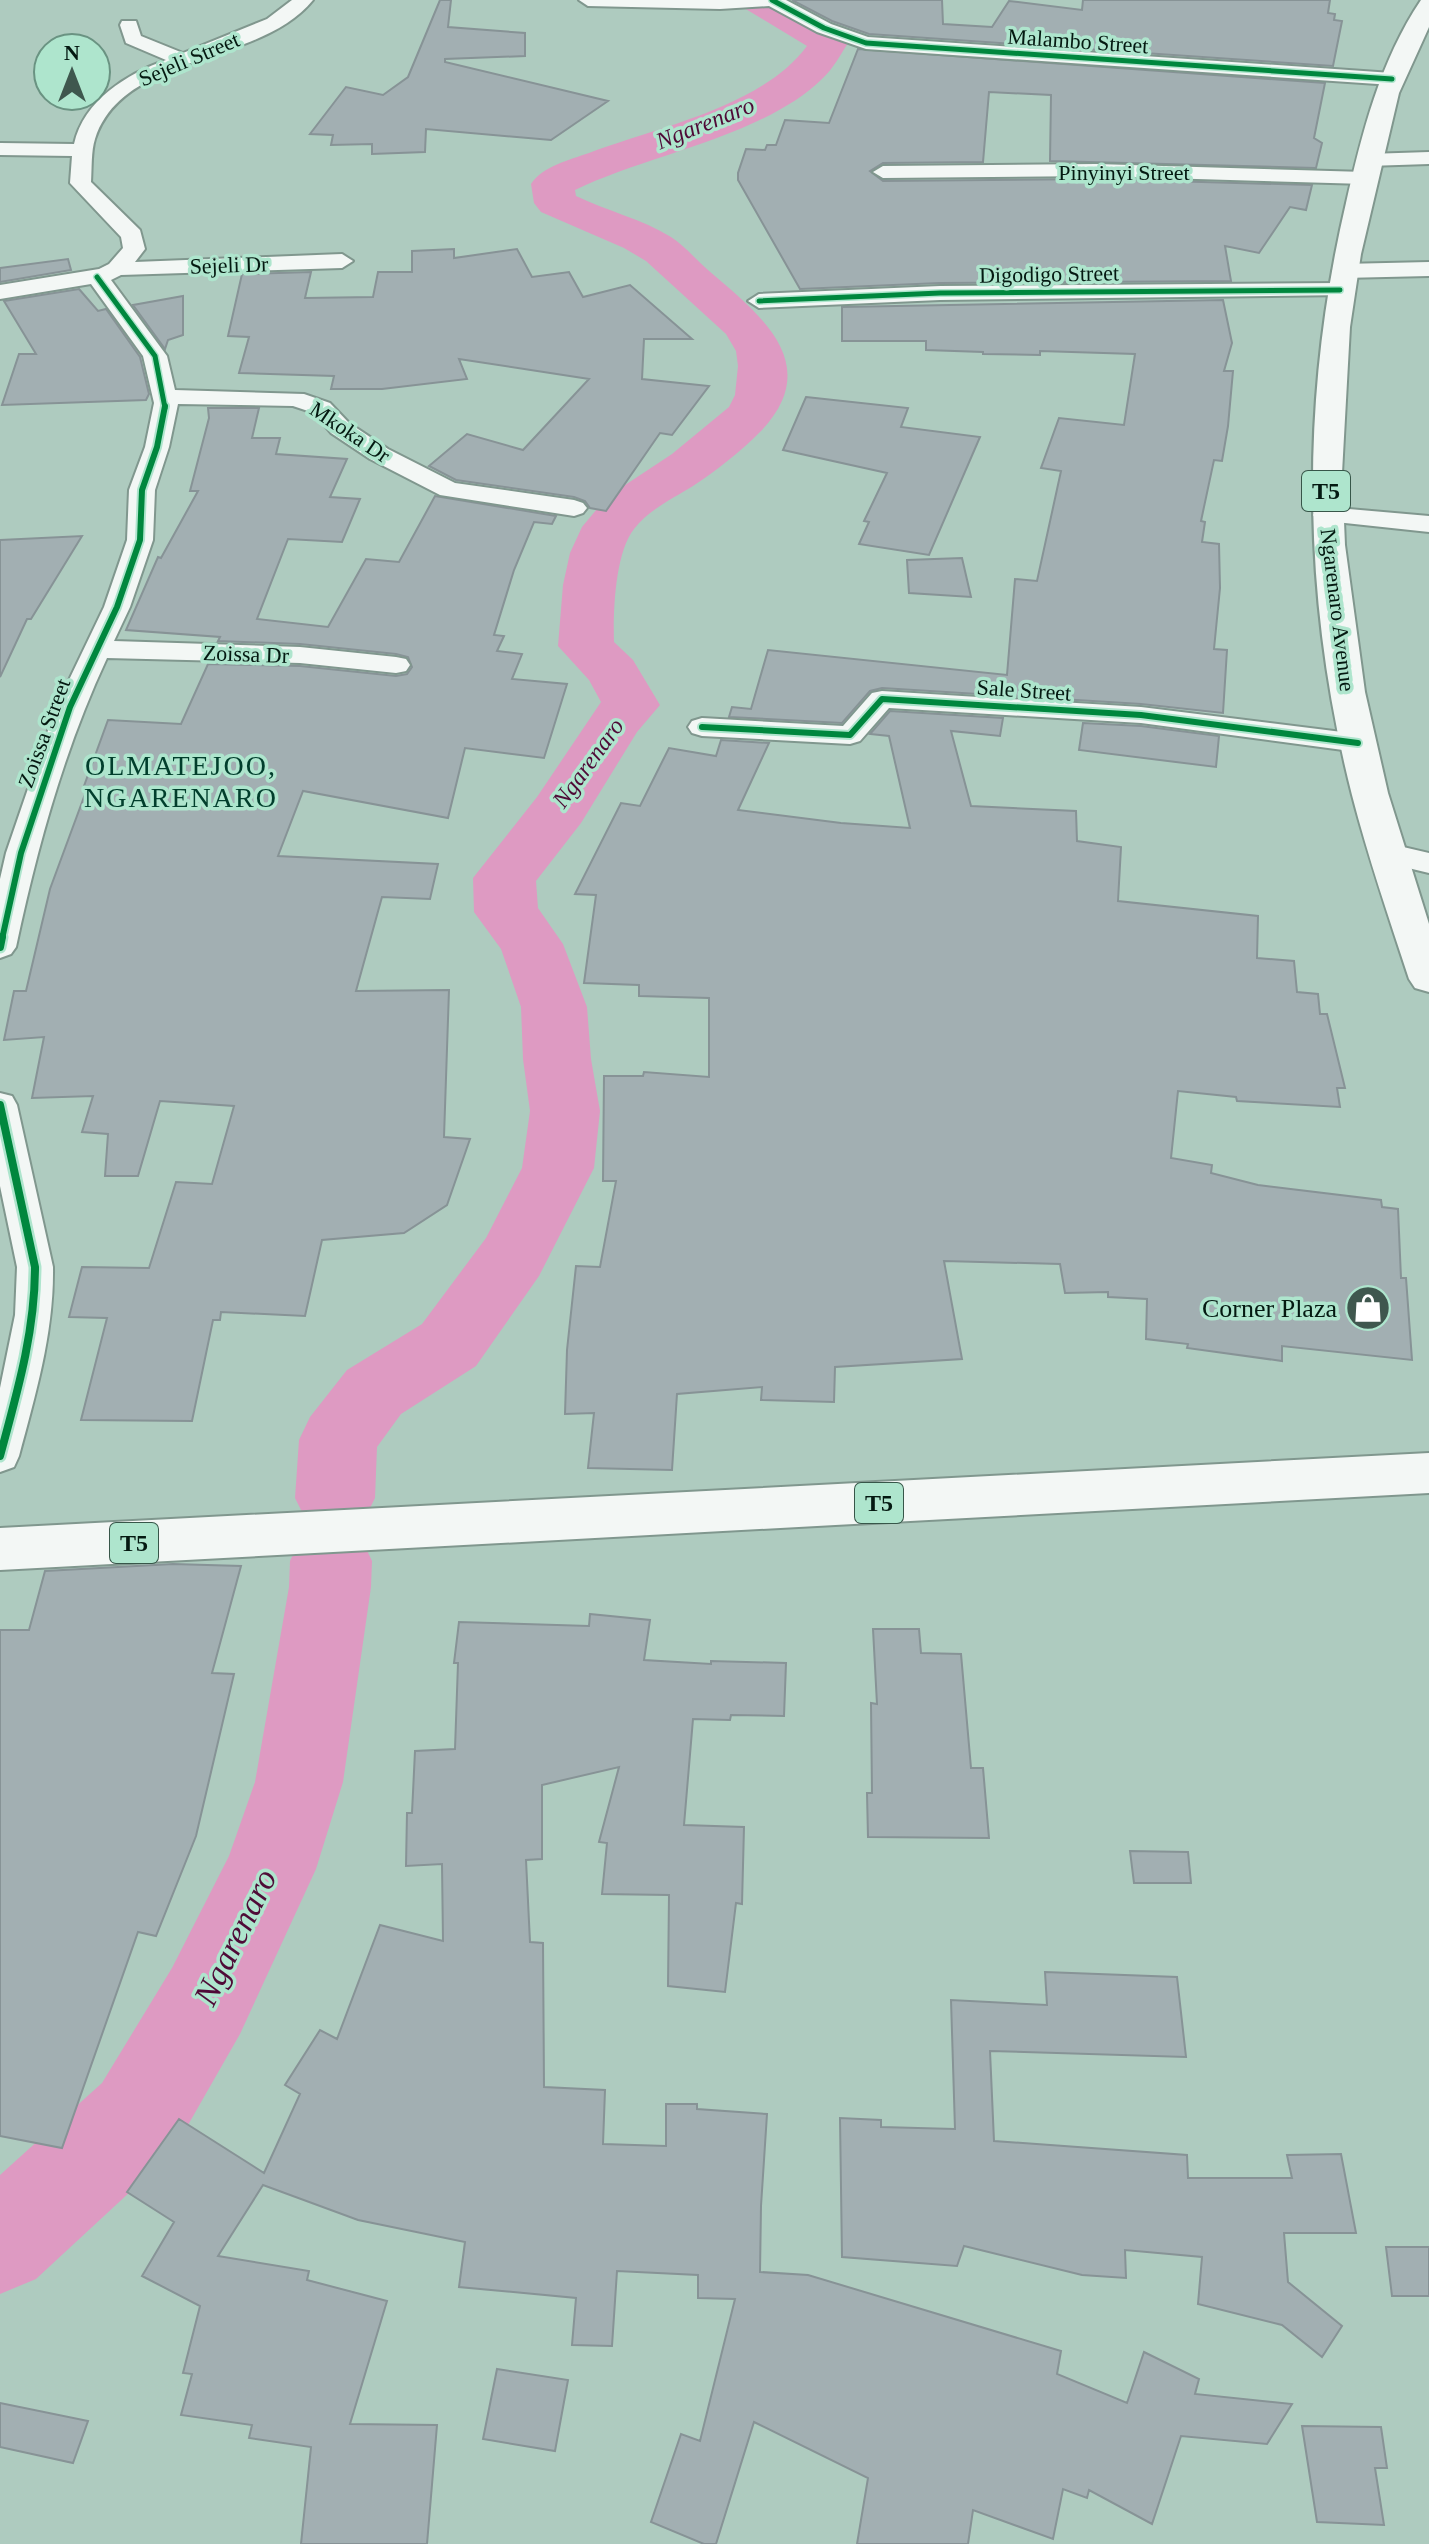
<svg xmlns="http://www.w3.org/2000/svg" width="1429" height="2544" viewBox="0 0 1429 2544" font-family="'Times New Roman',serif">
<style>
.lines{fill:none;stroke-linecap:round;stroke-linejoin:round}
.river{fill:#de9ac2;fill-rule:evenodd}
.building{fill:#a2afb2;stroke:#879396;stroke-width:2}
.minor-casing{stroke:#80978e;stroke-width:4}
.trunk-casing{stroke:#80978e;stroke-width:4}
.minor{fill:#f3f7f5;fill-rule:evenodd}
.trunk{fill:#f3f7f5;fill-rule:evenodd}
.cycleway-far2-casing{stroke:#aee5cd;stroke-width:8}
.cycleway-far1-casing{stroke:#aee5cd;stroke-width:10}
.cycleway-casing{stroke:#aee5cd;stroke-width:13}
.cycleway-far2{stroke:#00873e;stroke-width:5}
.cycleway-far1{stroke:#00873e;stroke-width:6}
.cycleway{stroke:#00873e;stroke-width:8}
.labels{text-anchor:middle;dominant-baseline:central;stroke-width:7;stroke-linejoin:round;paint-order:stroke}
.far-street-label{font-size:22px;fill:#041911;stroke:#aee5cd}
.far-water-label{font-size:24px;font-style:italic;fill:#4f0b37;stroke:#aee5cd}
.shield{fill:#aee5cd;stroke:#375649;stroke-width:2}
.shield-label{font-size:24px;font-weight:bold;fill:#041911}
.poi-label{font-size:26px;fill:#041911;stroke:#aee5cd;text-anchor:end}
.neighbourhood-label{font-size:28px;letter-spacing:2px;fill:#013e2c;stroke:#aee5cd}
.near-water-label{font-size:34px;font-style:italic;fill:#4f0b37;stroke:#aee5cd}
</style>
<rect width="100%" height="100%" fill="#aecbbf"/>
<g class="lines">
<path class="river" d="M 738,0 L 784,0 L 843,35 L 848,43 C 841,54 833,69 823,78 C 765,136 649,154 575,190 L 576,196 C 607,211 642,219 671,237 C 685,246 695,259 708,270 C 759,314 826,364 760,432 C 740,452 717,470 693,486 C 674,498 648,510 634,529 C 615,553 613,612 614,642 L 633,660 L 660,705 L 637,732 L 581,823 L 536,881 L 538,908 L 563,944 L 587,1007 L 591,1059 L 600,1111 L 594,1168 L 539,1276 L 476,1366 L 401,1414 L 377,1447 L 375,1498 L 363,1522 L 341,1529 L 360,1536 L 372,1561 L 371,1587 L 343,1782 L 316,1869 L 240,2034 L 172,2153 L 36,2279 L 0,2294 L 0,2175 L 102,2083 L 172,1968 L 229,1856 L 255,1782 L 289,1587 L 290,1561 L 302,1536 L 325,1528 L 307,1522 L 295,1498 L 299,1440 L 310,1417 L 347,1370 L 422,1324 L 486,1238 L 522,1168 L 530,1111 L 523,1059 L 521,1007 L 501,949 L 474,912 L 473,878 L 537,797 L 601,702 L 589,680 L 558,646 L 563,585 L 570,553 L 582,527 L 607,497 L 672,454 L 729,407 L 735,395 L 738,366 L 736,351 L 726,334 L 646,261 L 624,248 L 541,212 L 534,203 L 531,184 C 543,166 569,160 589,153 C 658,127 762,107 807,46 L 744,8 Z"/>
</g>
<path class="building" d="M 440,0 L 451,0 L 448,27 L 525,33 L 525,56 L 445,59 L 445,62 L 608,101 L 551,140 L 426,129 L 425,152 L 372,154 L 372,144 L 331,145 L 333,135 L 310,134 L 346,87 L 383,95 L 408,77 Z
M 792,0 L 942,0 L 943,24 L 992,27 L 1009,1 L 1082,10 L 1083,0 L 1330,0 L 1328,13 L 1335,14 L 1334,20 L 1342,21 L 1333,66 L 869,34 L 832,21 Z
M 858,49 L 1325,83 L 1314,138 L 1322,143 L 1316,168 L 1050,161 L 1051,95 L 989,92 L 983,162 L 883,163 L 870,171 L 883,181 L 1096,179 L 1312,185 L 1306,210 L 1290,207 L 1259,253 L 1225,246 L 1231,281 L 940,283 L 800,289 L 738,180 L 738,173 L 746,149 L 765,150 L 767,145 L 776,145 L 785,120 L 829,123 Z
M 454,249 L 454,258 L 517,249 L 532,277 L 569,272 L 583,297 L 630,285 L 692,339 L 644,339 L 642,379 L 709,386 L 672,435 L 660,433 L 606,511 L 590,508 L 585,501 L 574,497 L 456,480 L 429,466 L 467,434 L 523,450 L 589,379 L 459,359 L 467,379 L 382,389 L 331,389 L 334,376 L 239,373 L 249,337 L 228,336 L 242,274 L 311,272 L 305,298 L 373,297 L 378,272 L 412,272 L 412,251 Z
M 68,259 L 71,270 L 0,282 L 0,268 Z
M 79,289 L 98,311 L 106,309 L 140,357 L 149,394 L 146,400 L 2,405 L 19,354 L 36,354 L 4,301 Z
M 183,296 L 183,335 L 168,340 L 165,349 L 133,305 Z
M 1223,300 L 1232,343 L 1224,371 L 1233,371 L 1228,426 L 1222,461 L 1214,460 L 1201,521 L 1205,522 L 1202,542 L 1219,544 L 1220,588 L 1214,649 L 1227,650 L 1223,713 L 1141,704 L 882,688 L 870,691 L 842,723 L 729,717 L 732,707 L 751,709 L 768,650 L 1007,675 L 1015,579 L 1037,581 L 1061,471 L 1041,468 L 1059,418 L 1124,425 L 1135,354 L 1040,351 L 1040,355 L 983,354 L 983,352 L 926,350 L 926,341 L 842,341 L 842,307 Z
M 806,397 L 908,408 L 901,427 L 980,437 L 929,555 L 859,544 L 869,522 L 864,521 L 887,473 L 783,450 Z
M 208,408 L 259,408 L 252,438 L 280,438 L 276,454 L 347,459 L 330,497 L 360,499 L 342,542 L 288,539 L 257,619 L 328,627 L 366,559 L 399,562 L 435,496 L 556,516 L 552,524 L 534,522 L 514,570 L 494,635 L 504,636 L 497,651 L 522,654 L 512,679 L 567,684 L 544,758 L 465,748 L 448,818 L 303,791 L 278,856 L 438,864 L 430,899 L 382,897 L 356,991 L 449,990 L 444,1137 L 470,1139 L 447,1205 L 404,1233 L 322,1240 L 305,1316 L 221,1312 L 220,1320 L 213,1320 L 192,1421 L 81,1420 L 107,1318 L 69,1317 L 82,1267 L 149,1268 L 176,1182 L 212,1184 L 234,1106 L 160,1101 L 138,1176 L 105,1176 L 108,1134 L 82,1132 L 93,1096 L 32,1098 L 44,1037 L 4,1040 L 14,991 L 26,991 L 50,889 L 88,786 L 84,786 L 108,720 L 181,724 L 208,664 L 300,666 L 396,676 L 407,674 L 412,667 L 408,657 L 396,654 L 300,644 L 218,641 L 220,637 L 126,630 L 158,557 L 161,558 L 198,491 L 190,491 L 209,418 Z
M 82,536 L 31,619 L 27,619 L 0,677 L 0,540 Z
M 962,558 L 971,597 L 909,593 L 907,560 Z
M 890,711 L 1003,718 L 1000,736 L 951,731 L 971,806 L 1076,811 L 1077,841 L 1121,847 L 1118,901 L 1258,916 L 1257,958 L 1294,961 L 1297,992 L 1318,994 L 1320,1014 L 1327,1014 L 1345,1088 L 1337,1088 L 1340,1107 L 1237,1101 L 1236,1097 L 1178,1091 L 1171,1158 L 1212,1165 L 1211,1173 L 1258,1185 L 1381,1200 L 1382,1207 L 1398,1209 L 1401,1278 L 1406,1278 L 1412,1360 L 1282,1346 L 1282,1361 L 1187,1348 L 1188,1344 L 1146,1339 L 1147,1299 L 1108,1297 L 1108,1292 L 1065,1293 L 1060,1264 L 944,1261 L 962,1359 L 835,1367 L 834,1402 L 761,1400 L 762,1387 L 677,1394 L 672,1470 L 588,1468 L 594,1413 L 565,1414 L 567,1350 L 576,1266 L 600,1267 L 616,1181 L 603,1181 L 604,1076 L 643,1076 L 644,1072 L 709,1077 L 709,998 L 639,996 L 639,985 L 584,983 L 596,895 L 575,894 L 621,803 L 640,806 L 669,748 L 716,756 L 721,740 L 769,743 L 738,810 L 841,823 L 910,828 L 889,736 L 870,734 Z
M 1083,723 L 1141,726 L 1219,736 L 1216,767 L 1079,750 Z
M 173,1564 L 241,1566 L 212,1673 L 234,1674 L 196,1836 L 156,1936 L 138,1932 L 62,2148 L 0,2136 L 0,1630 L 29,1630 L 45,1571 Z
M 590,1614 L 650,1620 L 644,1660 L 711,1664 L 711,1661 L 786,1663 L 784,1716 L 731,1715 L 730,1720 L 693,1719 L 684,1825 L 744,1827 L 742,1904 L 736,1903 L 725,1992 L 668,1986 L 669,1895 L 602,1894 L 607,1843 L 599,1842 L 619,1767 L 542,1785 L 542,1859 L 526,1860 L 530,1942 L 543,1943 L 544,2087 L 605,2090 L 603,2144 L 666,2146 L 666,2104 L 697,2104 L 697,2109 L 767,2114 L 761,2206 L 760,2272 L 808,2275 L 1061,2351 L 1057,2374 L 1127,2403 L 1144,2352 L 1199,2379 L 1195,2394 L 1292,2404 L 1267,2444 L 1181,2436 L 1152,2524 L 1089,2490 L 1087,2498 L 1063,2489 L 1053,2539 L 973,2510 L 968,2544 L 857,2544 L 868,2478 L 754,2422 L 716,2544 L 704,2544 L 651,2522 L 681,2434 L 700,2441 L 735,2299 L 698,2298 L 698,2275 L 617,2271 L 612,2346 L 572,2345 L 576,2298 L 459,2287 L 465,2242 L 358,2220 L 263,2185 L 218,2256 L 309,2271 L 307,2280 L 387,2301 L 350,2424 L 437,2425 L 427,2544 L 301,2544 L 311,2447 L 249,2438 L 252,2425 L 181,2415 L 192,2374 L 183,2373 L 200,2306 L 142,2276 L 174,2222 L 127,2192 L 179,2119 L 264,2173 L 300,2094 L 285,2085 L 320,2030 L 337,2039 L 380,1925 L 443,1941 L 442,1864 L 406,1866 L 407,1813 L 412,1813 L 415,1751 L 455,1749 L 458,1663 L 454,1663 L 459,1622 L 589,1626 Z
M 873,1629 L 919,1629 L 921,1653 L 961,1654 L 971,1768 L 983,1768 L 989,1838 L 868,1837 L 867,1793 L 872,1793 L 871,1703 L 877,1704 Z
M 1130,1851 L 1188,1852 L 1191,1883 L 1134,1883 Z
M 1045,1972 L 1177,1977 L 1186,2057 L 990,2051 L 994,2141 L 1187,2155 L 1188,2178 L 1292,2178 L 1287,2155 L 1341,2154 L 1356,2233 L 1284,2233 L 1288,2282 L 1342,2326 L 1322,2357 L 1282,2325 L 1198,2304 L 1202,2257 L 1125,2250 L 1126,2278 L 1082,2275 L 964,2246 L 957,2266 L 842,2257 L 840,2118 L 881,2120 L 881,2127 L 955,2129 L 951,2000 L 1047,2005 Z
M 1386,2247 L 1429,2247 L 1429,2296 L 1392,2296 Z
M 497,2369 L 568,2380 L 555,2451 L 483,2439 Z
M 0,2403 L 88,2421 L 73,2463 L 0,2447 Z
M 1302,2426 L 1381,2427 L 1387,2468 L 1375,2468 L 1384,2525 L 1317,2522 Z"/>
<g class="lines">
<g class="minor-casing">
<path id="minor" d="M 292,0 L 313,0 C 260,66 123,52 95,139 C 91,151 92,168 91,182 L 140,230 L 145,249 L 135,262 L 342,254 L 353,261 L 342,268 L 121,275 L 111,280 L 167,356 L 175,390 L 304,394 L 330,403 L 349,423 L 388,449 L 455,483 L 574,500 L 583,503 L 587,508 L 583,513 L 574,516 L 440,495 L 370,459 L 331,433 L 314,413 L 293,406 L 178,404 L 169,447 L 155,490 L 153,540 L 130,607 L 114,641 L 300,647 L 396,657 L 406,659 L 410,665 L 406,671 L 396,673 L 300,663 L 107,658 C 64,750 37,848 16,947 L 11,954 L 0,958 L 0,879 L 6,853 L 56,707 L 104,607 L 127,540 L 129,490 L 145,447 L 154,403 L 143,356 L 91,284 L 0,299 L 0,285 L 99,269 L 109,264 L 123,248 L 121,237 L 70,183 L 72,156 L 0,155 L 0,143 L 74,144 C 84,100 127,74 166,60 L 126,43 L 120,25 L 122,21 L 136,21 L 141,36 L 183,53 L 267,19 Z
M 579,0 L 786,0 L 831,24 L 868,37 L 1392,73 L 1402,79 L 1392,85 L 866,49 L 817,32 L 769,6 L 720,9 L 588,6 Z
M 1429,152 L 1429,164 L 1368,166 L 1358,160 L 1368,154 Z
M 1096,164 L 1365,172 L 1375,178 L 1365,184 L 1096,176 L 883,178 L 873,172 L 883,166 Z
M 1429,262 L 1429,276 L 1343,278 L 1332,271 L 1343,264 Z
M 1340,283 L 1351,290 L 1348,295 L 940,300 L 759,308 L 748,301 L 759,294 L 940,286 Z
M 1326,507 L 1429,516 L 1429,532 L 1317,520 L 1313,515 L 1317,510 Z
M 882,691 L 1141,707 L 1358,734 L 1368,737 L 1372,743 L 1368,749 L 1358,752 L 1141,723 L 889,708 L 860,741 L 850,744 L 702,736 L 692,733 L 688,727 L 692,721 L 702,718 L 843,726 L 872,693 Z
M 1386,843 L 1429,853 L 1429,873 L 1375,860 L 1371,853 L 1375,846 Z
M 0,1093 L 12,1096 L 17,1105 L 53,1267 C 54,1332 36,1393 19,1456 L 14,1467 L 0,1472 L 0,1388 L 15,1315 L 17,1267 L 0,1186 Z"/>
</g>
<g class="trunk-casing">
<path id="trunk" d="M 1421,0 L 1429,0 L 1429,27 L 1399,93 L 1361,254 L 1350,327 L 1342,473 L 1345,545 L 1365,692 L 1388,793 L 1429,924 L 1429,992 L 1415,988 L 1409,979 C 1389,918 1368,857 1352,795 C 1302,599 1300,399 1346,203 C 1362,133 1380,61 1421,0 Z
M 1429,1453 L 1429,1493 L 0,1570 L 0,1528 Z"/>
</g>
<use href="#minor" class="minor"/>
<use href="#trunk" class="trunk"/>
<g class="cycleway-far2-casing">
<path id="cycleway-far2" d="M 772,0 L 824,28 L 866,43 L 1392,79
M 97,277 L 155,356 L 165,408
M 759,301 L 940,293 L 1340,290"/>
</g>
<g class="cycleway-far1-casing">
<path id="cycleway-far1" d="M 702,727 L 850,735 L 882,699 L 1141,715 L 1358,743
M 2,939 L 21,853 L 70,707 L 117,607 L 140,540 L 142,490 L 157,447 L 165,406"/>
</g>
<g class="cycleway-casing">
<path id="cycleway" d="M 0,947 L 2,937
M 0,1105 L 35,1267 C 35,1332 17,1393 0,1456"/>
</g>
<use href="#cycleway-far2" class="cycleway-far2"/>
<use href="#cycleway-far1" class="cycleway-far1"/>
<use href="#cycleway" class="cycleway"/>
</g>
<defs>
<g id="shop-disc" transform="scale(2.3)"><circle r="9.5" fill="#3f574e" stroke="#aee5cd"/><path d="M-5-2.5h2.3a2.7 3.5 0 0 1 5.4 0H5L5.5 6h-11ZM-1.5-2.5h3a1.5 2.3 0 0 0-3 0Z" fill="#fff"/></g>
</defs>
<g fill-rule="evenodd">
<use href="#shop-disc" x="1368" y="1308"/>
</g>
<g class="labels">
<g class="far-street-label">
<text transform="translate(1078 41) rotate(4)">Malambo Street</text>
<text transform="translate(189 59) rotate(-23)">Sejeli Street</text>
<text x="1124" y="172">Pinyinyi Street</text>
<text transform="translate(229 265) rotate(-2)">Sejeli Dr</text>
<text transform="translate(1049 274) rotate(-1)">Digodigo Street</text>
<text transform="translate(350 432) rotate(34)">Mkoka Dr</text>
<text transform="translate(1338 610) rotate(83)">Ngarenaro Avenue</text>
<text transform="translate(246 654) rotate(2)">Zoissa Dr</text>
<text transform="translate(1024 690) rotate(4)">Sale Street</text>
<text transform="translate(44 733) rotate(-70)">Zoissa Street</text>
</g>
<g class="far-water-label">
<text transform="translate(705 123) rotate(-22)">Ngarenaro</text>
<text transform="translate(588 763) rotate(-54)">Ngarenaro</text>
</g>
<g class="shield">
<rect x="1302" y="471" width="48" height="40" rx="6"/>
<rect x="855" y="1483" width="48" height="40" rx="6"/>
<rect x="110" y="1523" width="48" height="40" rx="6"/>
</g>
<g class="shield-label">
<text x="1326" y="491">T5</text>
<text x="879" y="1503">T5</text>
<text x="134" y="1543">T5</text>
</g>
<g class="poi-label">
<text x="1337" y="1308">Corner Plaza</text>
</g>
<g class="neighbourhood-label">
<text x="181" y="765">OLMATEJOO,<tspan x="181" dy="32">NGARENARO</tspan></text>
</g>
<g class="near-water-label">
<text transform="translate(235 1937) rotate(-64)">Ngarenaro</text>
</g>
</g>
<g transform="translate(72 72)"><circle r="38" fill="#aee5cd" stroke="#6a9382" stroke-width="2"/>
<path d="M0-6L14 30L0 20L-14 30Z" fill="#3f574e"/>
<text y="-12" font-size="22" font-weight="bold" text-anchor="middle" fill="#041911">N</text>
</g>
</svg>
